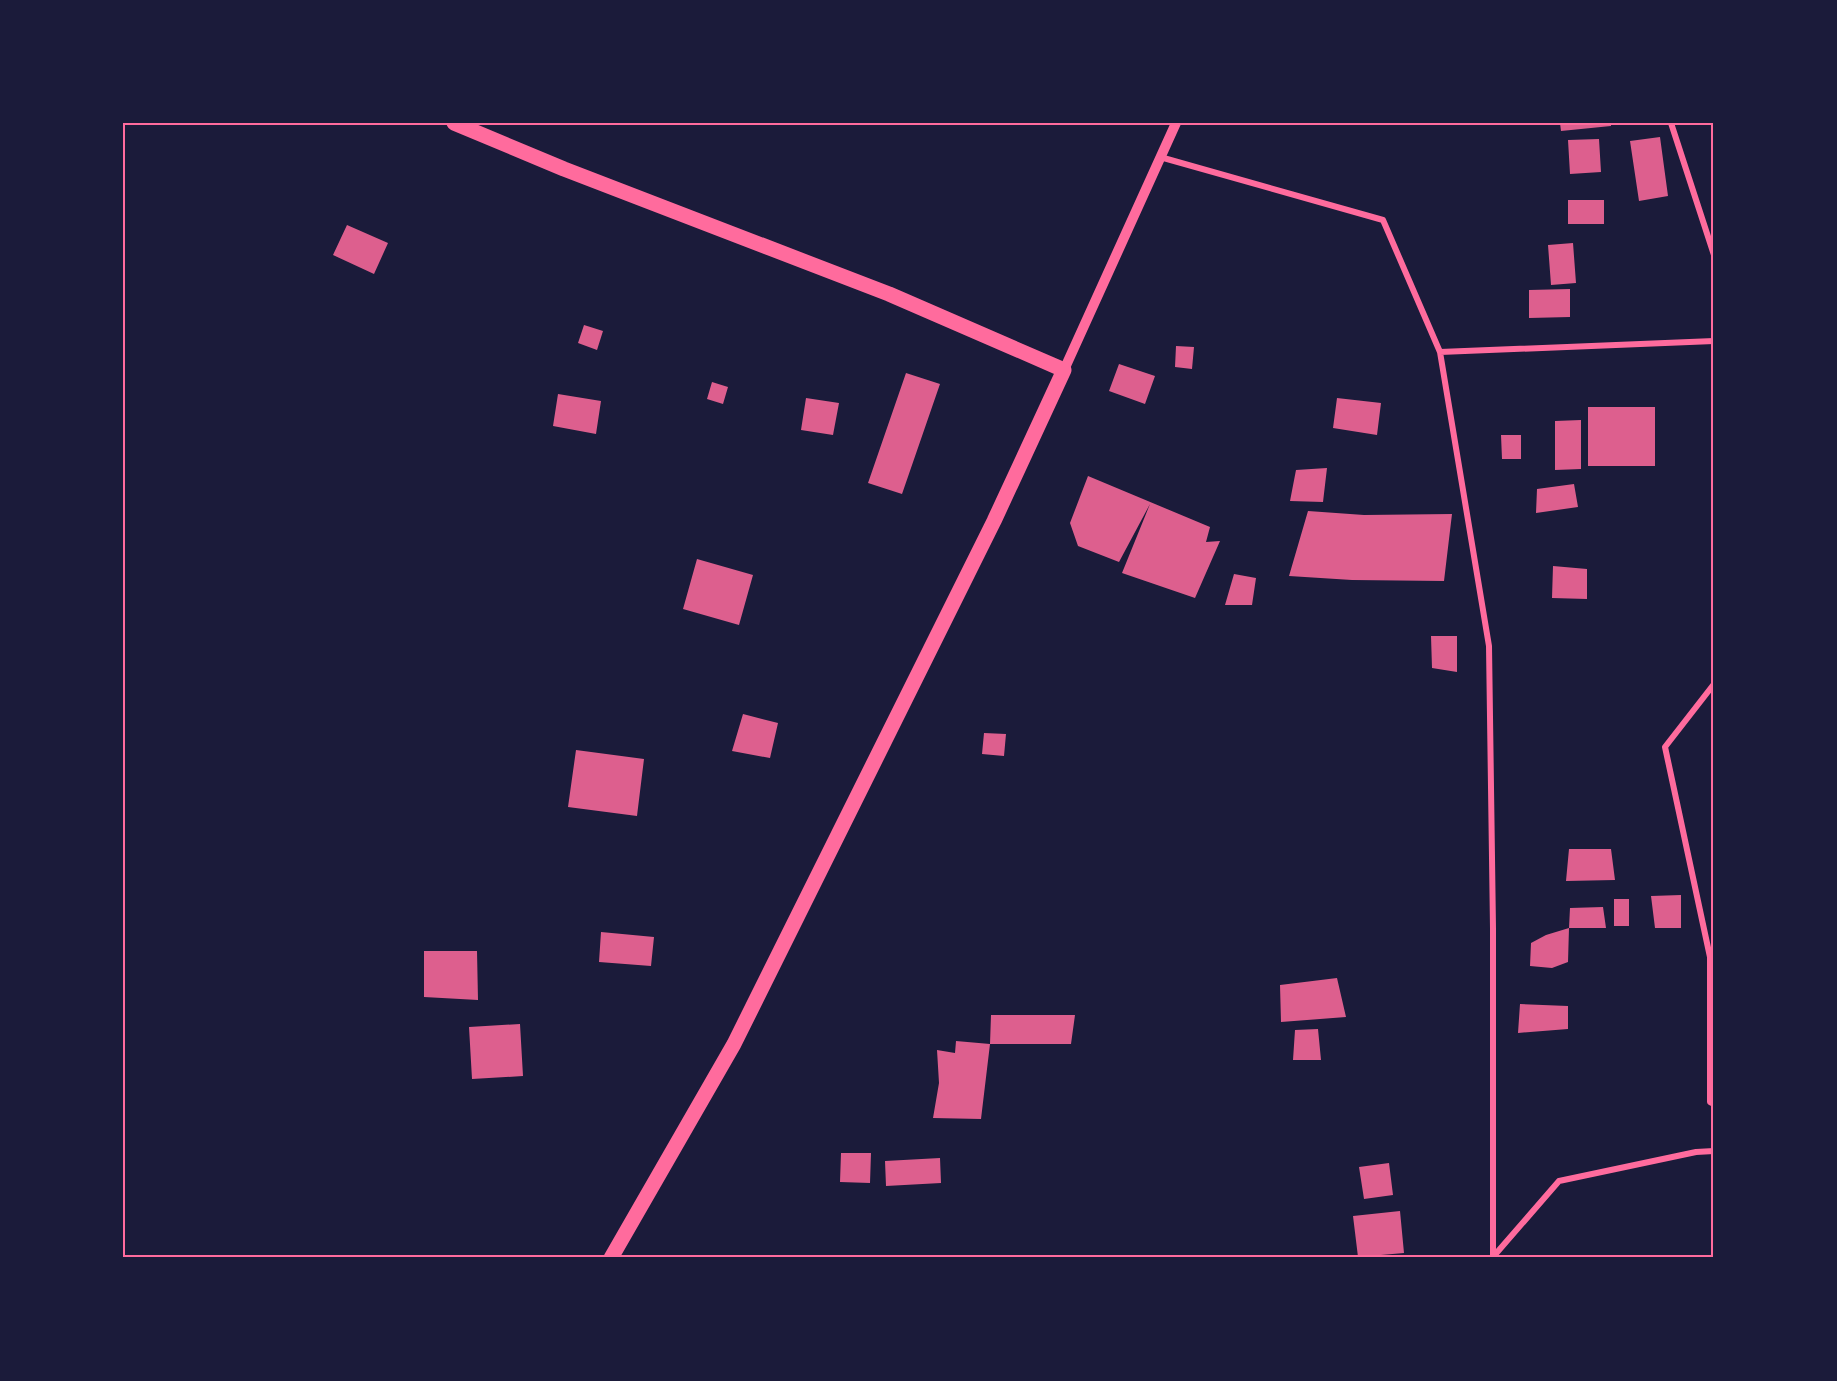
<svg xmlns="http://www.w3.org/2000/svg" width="1837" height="1381" viewBox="0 0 1837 1381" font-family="Helvetica,sans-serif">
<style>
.building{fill:#dd5f8e}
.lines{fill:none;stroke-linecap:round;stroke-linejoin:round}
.minor{stroke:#ff6b9d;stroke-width:6}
.tertiary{stroke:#ff6b9d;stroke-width:10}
.primary{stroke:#ff6b9d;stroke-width:15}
.neatline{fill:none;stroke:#ff6b9d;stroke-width:2}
</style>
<rect width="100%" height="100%" fill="#1b1b3a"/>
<path class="building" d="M 1560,123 L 1611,123 L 1611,126 L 1561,131 Z
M 1660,137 L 1668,196 L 1639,201 L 1630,141 Z
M 1599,139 L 1601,172 L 1570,174 L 1568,140 Z
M 1568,200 L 1604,200 L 1604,224 L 1568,224 Z
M 347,225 L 388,243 L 374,274 L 333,255 Z
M 1573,243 L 1576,283 L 1551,285 L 1548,245 Z
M 1570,289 L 1570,317 L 1529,318 L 1529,290 Z
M 584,325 L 603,331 L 597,350 L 578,343 Z
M 1176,346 L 1194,347 L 1192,369 L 1175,367 Z
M 1119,364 L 1155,376 L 1145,404 L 1109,391 Z
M 906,373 L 940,384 L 902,494 L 868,483 Z
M 712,382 L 728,387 L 723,404 L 707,399 Z
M 558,394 L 601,401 L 596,434 L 553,426 Z
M 806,398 L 839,403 L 833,435 L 801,430 Z
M 1337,398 L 1381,403 L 1377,435 L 1333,428 Z
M 1588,407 L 1655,407 L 1655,466 L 1588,466 Z
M 1581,420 L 1581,469 L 1555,470 L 1555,421 Z
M 1501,435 L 1521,435 L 1521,459 L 1502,459 Z
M 1327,468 L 1323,502 L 1290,501 L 1296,470 Z
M 1088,476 L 1210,527 L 1206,542 L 1220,541 L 1195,598 L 1122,573 L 1150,504 L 1119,562 L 1078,546 L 1070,523 Z
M 1574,484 L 1578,507 L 1536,513 L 1537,489 Z
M 1308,511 L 1364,515 L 1452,514 L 1444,581 L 1352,580 L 1289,576 Z
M 697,559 L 753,575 L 739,625 L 683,609 Z
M 1553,566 L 1587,569 L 1587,599 L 1552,598 Z
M 1234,574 L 1256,578 L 1252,605 L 1225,605 Z
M 1431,636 L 1457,636 L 1457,672 L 1432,668 Z
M 743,714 L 778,723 L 770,758 L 732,751 Z
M 984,733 L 1006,734 L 1004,756 L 982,754 Z
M 576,750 L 644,759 L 637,816 L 568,807 Z
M 1569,849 L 1611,849 L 1615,880 L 1566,881 Z
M 1681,895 L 1681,928 L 1655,928 L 1651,896 Z
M 1614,899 L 1629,899 L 1629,926 L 1614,926 Z
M 1603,907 L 1606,928 L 1569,928 L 1570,908 Z
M 1569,928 L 1568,962 L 1552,968 L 1530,966 L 1531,943 L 1546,935 Z
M 601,932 L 654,937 L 651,966 L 599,962 Z
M 424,951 L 477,951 L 478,1000 L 424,997 Z
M 1337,978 L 1346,1017 L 1281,1022 L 1280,985 Z
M 1520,1004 L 1568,1006 L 1568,1029 L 1518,1033 Z
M 991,1015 L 1075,1015 L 1071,1044 L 990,1044 Z
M 520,1024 L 523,1076 L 472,1079 L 469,1027 Z
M 1318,1029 L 1321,1060 L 1293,1060 L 1295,1030 Z
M 956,1041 L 990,1044 L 981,1119 L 933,1118 L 939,1083 L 937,1050 L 955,1053 Z
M 841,1153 L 871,1153 L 870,1183 L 840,1182 Z
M 940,1158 L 941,1183 L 886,1186 L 885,1161 Z
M 1389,1163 L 1393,1195 L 1364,1199 L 1359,1167 Z
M 1400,1211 L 1404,1253 L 1358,1257 L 1353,1216 Z"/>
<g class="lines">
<path class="minor" d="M 1671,123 L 1714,255
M 1160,157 L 1383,220 L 1440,352 L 1714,341
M 1440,352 L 1489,646 L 1493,928 L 1493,1258
M 1714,684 L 1665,747 L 1710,957 L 1710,1102 L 1714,1104
M 1493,1257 L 1559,1181 L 1696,1152 L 1714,1151"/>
<path class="tertiary" d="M 1064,370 L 1176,123"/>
<path class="primary" d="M 454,123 L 564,169 L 889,294 L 1064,370 L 994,521 L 734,1044 L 611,1258"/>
</g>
<rect width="1837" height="1381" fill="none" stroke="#1b1b3a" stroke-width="249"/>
<rect x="124" y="124" width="1588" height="1132" class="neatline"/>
</svg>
